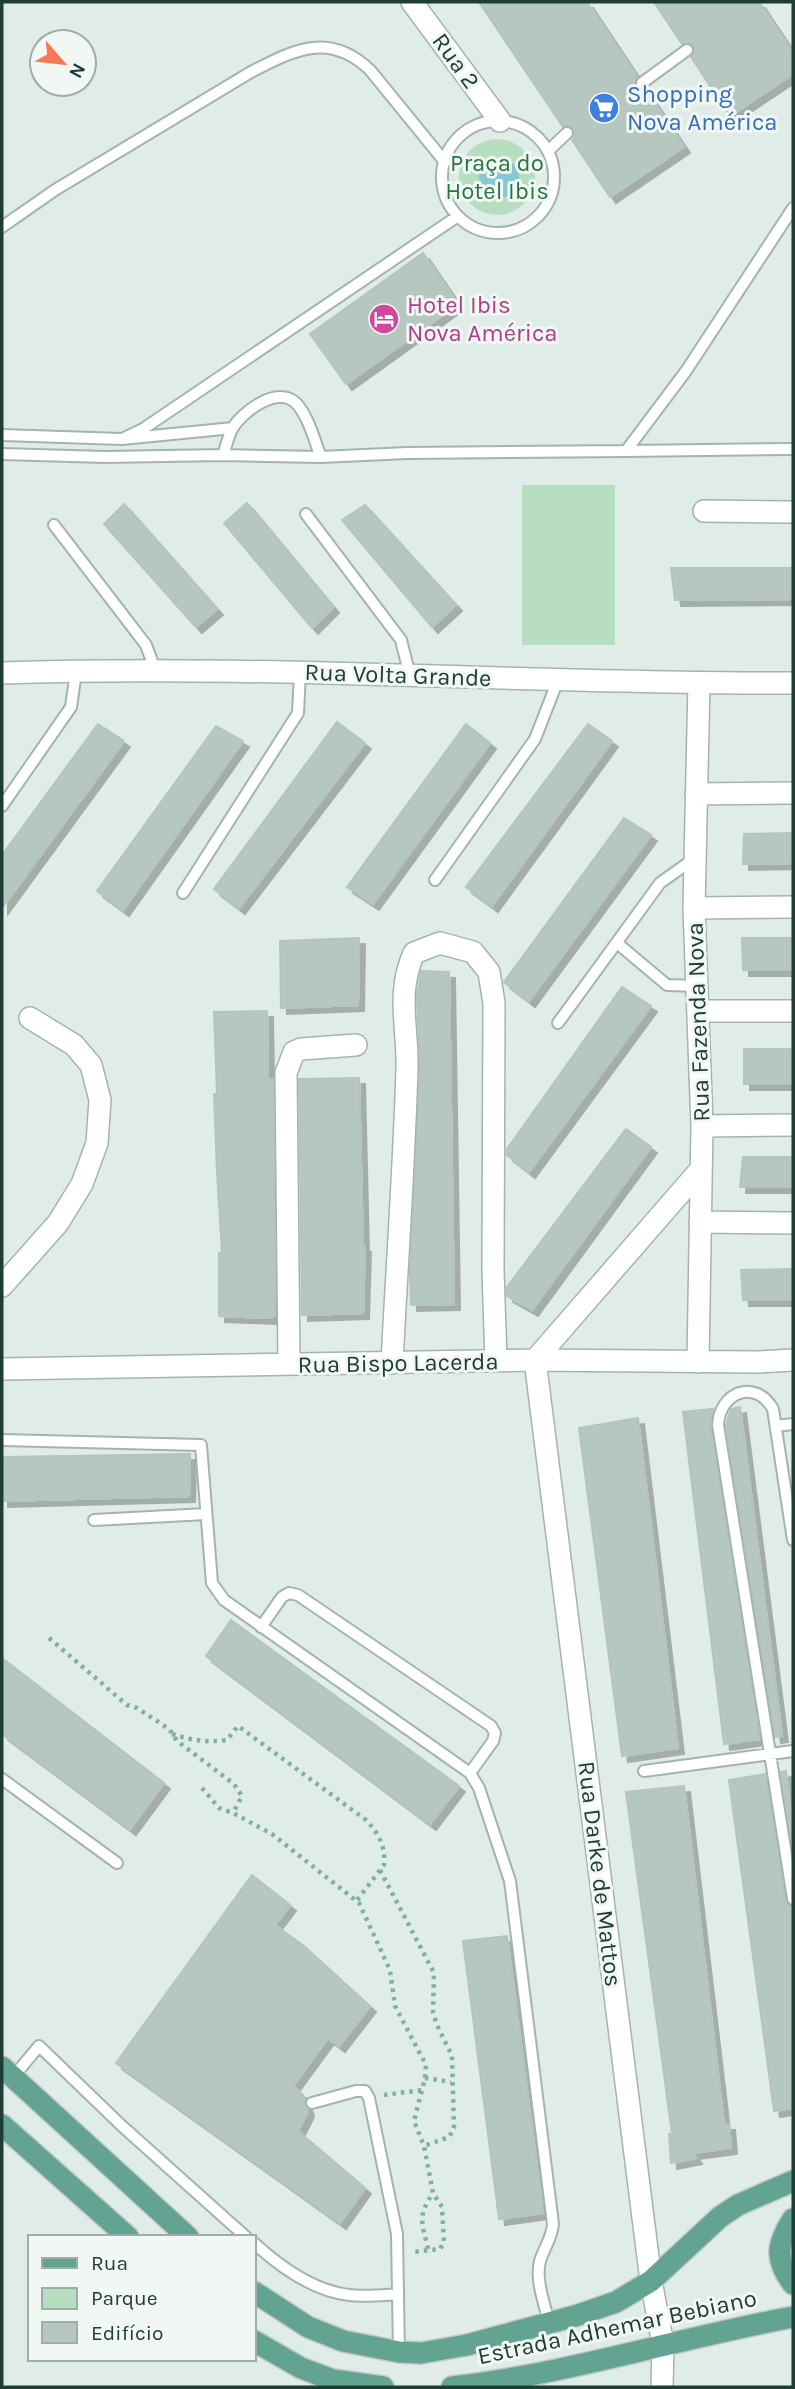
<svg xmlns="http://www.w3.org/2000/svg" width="795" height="2389" viewBox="0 0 795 2389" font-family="Karla,sans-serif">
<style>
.green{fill:#b8dec2}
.water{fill:#86c7d3}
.building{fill:#b6c7c0;stroke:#b3c5be;stroke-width:2;filter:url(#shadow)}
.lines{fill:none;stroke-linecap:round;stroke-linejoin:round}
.lane-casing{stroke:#a3b4ae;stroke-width:14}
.street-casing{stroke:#a3b4ae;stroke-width:24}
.primary-casing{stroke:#c1c9c6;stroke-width:24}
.path{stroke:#80b0a1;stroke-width:4.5;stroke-dasharray:3.5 5;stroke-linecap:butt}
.lane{stroke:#fff;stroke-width:10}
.street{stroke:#fff;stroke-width:21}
.primary{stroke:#63a392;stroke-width:21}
.labels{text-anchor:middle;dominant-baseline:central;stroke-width:6;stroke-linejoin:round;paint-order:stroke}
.street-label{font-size:24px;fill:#203d35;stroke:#f1f8f4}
.shop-label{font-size:24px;fill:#366cbe;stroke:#f1f8f4;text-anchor:start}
.park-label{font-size:24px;fill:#297546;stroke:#f1f8f4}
.hotel-label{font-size:24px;fill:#b23c85;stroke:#f1f8f4;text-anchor:start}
</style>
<defs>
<filter id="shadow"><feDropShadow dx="6" dy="6" stdDeviation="0" flood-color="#0004"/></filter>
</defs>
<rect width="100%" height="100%" fill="#e0ece7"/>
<path class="green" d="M459 177a38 38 0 1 1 76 0a38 38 0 1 1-76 0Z
M 522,485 L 615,485 L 615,645 L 522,645 Z"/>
<path class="water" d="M479 178a20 20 0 1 1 40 0a20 20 0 1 1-40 0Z"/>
<path class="building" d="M 479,2 L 587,2 L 637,77 L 635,80 L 635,87 L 639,90 L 646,90 L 684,147 L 610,197 L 572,140 L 575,135 L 573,128 L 569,125 L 563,127 Z
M 654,2 L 759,2 L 793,53 L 793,74 L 730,116 L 691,57 L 694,53 L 694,46 L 690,43 L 682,44 Z
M 423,253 L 458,304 L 346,384 L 310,334 Z
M 247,503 L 333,607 L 312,628 L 224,523 Z
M 124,504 L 217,609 L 196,627 L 104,524 Z
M 365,505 L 456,605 L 432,627 L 342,520 Z
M 671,568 L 793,568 L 793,599 L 675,600 Z
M 337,722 L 365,743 L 239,908 L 214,889 Z
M 98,724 L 124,741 L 2,908 L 2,855 Z
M 466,724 L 490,743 L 373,904 L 347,887 Z
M 588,724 L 612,741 L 492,906 L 466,887 Z
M 216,726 L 243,741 L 123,910 L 97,891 Z
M 624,818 L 651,835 L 529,1001 L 504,982 Z
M 793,833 L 793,863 L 743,864 L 744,834 Z
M 359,938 L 358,1005 L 281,1008 L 280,941 Z
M 742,938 L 793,938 L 793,970 L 743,970 Z
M 421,971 L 449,972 L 454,1304 L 411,1305 L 410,1269 L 420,1068 L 417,997 Z
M 622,987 L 651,1006 L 529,1172 L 507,1155 L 507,1149 Z
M 267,1011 L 268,1079 L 273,1079 L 275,1316 L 272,1316 L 272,1318 L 219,1316 L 219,1253 L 222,1253 L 217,1172 L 214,1094 L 217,1094 L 214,1012 Z
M 744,1049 L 793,1049 L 793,1084 L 744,1084 Z
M 359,1078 L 363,1246 L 365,1246 L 363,1313 L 302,1315 L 299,1079 Z
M 626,1129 L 651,1147 L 532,1310 L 507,1296 L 507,1287 Z
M 743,1157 L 793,1157 L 793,1187 L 740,1187 Z
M 793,1269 L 793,1300 L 743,1300 L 741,1270 Z
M 740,1407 L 782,1736 L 775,1737 L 726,1425 L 731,1409 Z
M 713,1409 L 710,1426 L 760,1739 L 724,1744 L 683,1412 Z
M 638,1418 L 678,1748 L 622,1756 L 579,1428 Z
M 190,1454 L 189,1496 L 2,1501 L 2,1457 Z
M 231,1620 L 459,1786 L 430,1824 L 206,1656 Z
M 2,1658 L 164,1783 L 130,1829 L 2,1734 Z
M 786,1771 L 793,1829 L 793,1850 L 781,1772 Z
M 765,1774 L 785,1900 L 787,1904 L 793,1907 L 793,2108 L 774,2111 L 729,1780 Z
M 684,1786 L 724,2124 L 729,2124 L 731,2148 L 693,2153 L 696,2158 L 671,2163 L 669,2134 L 672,2134 L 626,1792 Z
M 252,1875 L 290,1905 L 275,1925 L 304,1946 L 370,2006 L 339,2046 L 328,2038 L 293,2086 L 303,2095 L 308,2111 L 298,2131 L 365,2188 L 340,2223 L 116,2063 Z
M 507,1936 L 543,2213 L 499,2219 L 463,1941 Z"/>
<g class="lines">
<g class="lane-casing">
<path id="lane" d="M 642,83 L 687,50
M442 177a56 56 0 1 1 112 0a56 56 0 1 1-112 0Z
M 548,151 L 567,133
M 2,227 L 55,190 L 251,72 C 294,50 329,31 370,70 L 445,162
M 2,435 L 122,439 L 233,428
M 122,439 L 143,429 L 458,216
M 626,451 L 793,449
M 2,454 L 105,457 L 223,455 L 321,457 L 407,453 L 626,451 L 686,371 L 793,208
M 223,455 C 226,447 228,437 232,429 C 242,412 277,385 296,403 C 309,417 314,440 321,457
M 306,514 L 401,640 L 410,676
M 54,525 L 146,645 L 156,672
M 2,806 L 71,707 L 76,672
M 435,880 L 535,739 L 558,680
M 183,893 L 298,713 L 300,673
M 617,943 L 667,985 L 698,986
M 558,1023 L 660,883 L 695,858
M 776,1426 L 793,1424
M 2,1440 L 201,1445 L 212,1583 L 224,1600 L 470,1773 L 479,1788 L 510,1881 L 553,2224 C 552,2238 544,2248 540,2261 C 535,2280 545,2305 549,2323
M 94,1520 L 206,1514
M 793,1540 L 773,1409 C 755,1378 720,1392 718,1425 L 793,1899
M 261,1627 L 282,1597 L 289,1593 L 298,1595 L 491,1726 L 495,1733 L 493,1741 L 470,1773
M 644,1771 L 793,1751
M 2,1779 L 117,1863
M 14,2076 L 39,2046 L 122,2126 L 246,2237
M 312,2103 L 356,2091 L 365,2091 L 369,2098 L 397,2234 L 398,2294
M 254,2243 C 279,2266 314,2291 349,2295 C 365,2297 382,2295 398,2294 L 399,2352"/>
</g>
<g class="street-casing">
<path id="street" d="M 412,2 L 500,121
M 704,511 L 793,512
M 2,673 C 266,664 529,684 793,683
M 696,794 L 793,793
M 694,908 L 793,907
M 699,1011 L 793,1011
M 702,1126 L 793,1125
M 700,1222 L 793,1223
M 2,1286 L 58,1223 L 82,1184 L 97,1143 L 100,1100 L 91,1065 L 74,1045 L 30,1018
M 535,1360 L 651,2281 L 663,2344 L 662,2387
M 535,1360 L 701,1169
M 698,1362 L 702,1126 L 694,908 L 699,683
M 392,1363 C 397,1265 404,1167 407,1068 C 408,1027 396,993 414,953 L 440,943 L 473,952 L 489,972 L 494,1003 L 493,1270 L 496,1361
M 289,1364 L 286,1073 L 294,1052 L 301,1049 L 356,1045
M 2,1369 L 535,1360 L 758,1362 L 793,1360"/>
</g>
<g class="primary-casing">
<path id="primary" d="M 2,2067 L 188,2237
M 2,2125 L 128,2237
M 793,2219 C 777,2244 774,2259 793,2284
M 254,2292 L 308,2327 L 343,2341 L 399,2352 L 421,2353 L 467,2345 L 575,2316 L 616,2302 L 651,2281 L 720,2217 L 738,2205 L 793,2181
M 254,2341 L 301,2368 L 333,2380 L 383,2387
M 452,2387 C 567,2374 679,2338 793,2317"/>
</g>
<path class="path" d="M 49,1638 L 127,1705 L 137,1708 L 169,1729 L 177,1741 L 234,1784 L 242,1796 L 233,1813
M 172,1734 C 192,1740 206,1743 227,1740 L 238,1726 L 366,1820 C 378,1833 386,1846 384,1865 L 357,1900
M 202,1788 L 219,1808 L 233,1813 L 272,1834 L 359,1903 L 390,1970 L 395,2006 L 426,2065 L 425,2078 L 414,2121 L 424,2146 L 433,2193 L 442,2207 L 444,2242 L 440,2249 L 412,2252
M 380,1870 L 434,1973 L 433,2012 L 437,2025 L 452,2056 L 454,2128 L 449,2137 L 424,2146
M 425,2078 L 451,2082
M 384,2095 L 422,2090
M 428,2249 C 422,2222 417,2217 433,2193"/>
<use href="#lane" class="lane"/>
<use href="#street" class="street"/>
<use href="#primary" class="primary"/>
</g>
<defs>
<g id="supermarket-disc" transform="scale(1.575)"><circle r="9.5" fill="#3f7fe0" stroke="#f1f8f4"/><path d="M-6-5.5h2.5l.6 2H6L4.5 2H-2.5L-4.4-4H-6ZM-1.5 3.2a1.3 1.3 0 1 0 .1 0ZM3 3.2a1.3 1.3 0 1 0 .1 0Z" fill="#fff"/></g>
<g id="hotel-disc" transform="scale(1.575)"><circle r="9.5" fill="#d1479c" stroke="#f1f8f4"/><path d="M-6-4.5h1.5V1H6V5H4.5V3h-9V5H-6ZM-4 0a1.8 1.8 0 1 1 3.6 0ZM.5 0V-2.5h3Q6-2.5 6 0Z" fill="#fff"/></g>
</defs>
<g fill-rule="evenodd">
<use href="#supermarket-disc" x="604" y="108"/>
<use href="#hotel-disc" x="384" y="319"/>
</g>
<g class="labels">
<g class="street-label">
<text transform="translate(456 61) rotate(54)">Rua 2</text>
<text transform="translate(398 675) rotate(2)">Rua Volta Grande</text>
<text transform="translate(698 1022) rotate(-92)">Rua Fazenda Nova</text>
<text transform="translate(398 1363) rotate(-1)">Rua Bispo Lacerda</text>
<text transform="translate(600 1874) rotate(83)">Rua Darke de Mattos</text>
<text transform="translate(617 2327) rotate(-12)">Estrada Adhemar Bebiano</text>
</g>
<g class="shop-label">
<text x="627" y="94">Shopping<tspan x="627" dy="28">Nova América</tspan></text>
</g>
<g class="park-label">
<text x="497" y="163">Praça do<tspan x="497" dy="28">Hotel Ibis</tspan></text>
</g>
<g class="hotel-label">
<text x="407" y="305">Hotel Ibis<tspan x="407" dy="28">Nova América</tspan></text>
</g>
</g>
<rect width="795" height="2389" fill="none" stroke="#203d35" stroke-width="7"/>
<rect x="28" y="2235" width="228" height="126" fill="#f1f8f4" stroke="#9dada8" stroke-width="2"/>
<rect x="42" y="2258" width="35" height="10" fill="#63a392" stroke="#9dada8" stroke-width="2"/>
<text x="91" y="2270" font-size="21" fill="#203d35">Rua</text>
<rect x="42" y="2288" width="35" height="21" fill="#b8dec2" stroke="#9dada8" stroke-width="2"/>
<text x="91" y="2305" font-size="21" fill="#203d35">Parque</text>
<rect x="42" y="2322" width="35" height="21" fill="#b6c7c0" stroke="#9dada8" stroke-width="2"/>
<text x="91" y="2340" font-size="21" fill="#203d35">Edifício</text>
<g transform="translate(63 63) rotate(118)"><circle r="33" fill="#f1f8f4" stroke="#9dada8" stroke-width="2"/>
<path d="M0-5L12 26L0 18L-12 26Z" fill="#f67b54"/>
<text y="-10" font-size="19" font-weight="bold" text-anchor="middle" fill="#203d35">N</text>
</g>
</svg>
